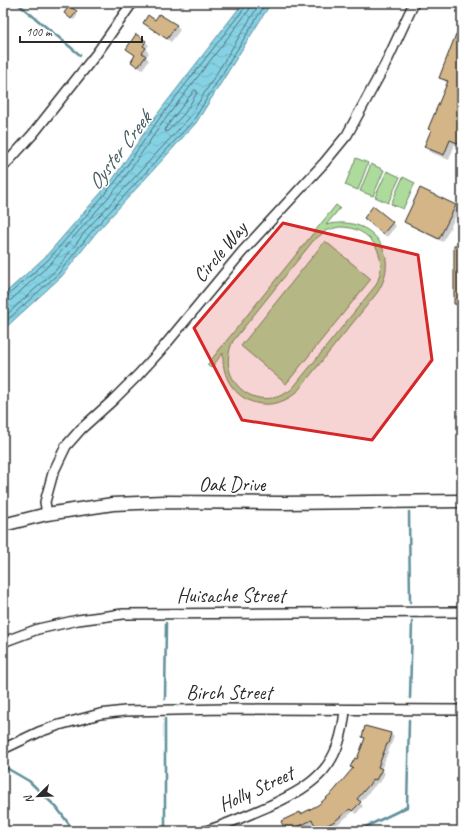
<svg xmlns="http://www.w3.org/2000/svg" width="465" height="834" viewBox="0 0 465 834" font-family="Caveat,sans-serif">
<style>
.pitch{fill:#addb9b;stroke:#6c8363;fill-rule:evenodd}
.water{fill:url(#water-waves);stroke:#618f9a}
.shadow{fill:#0003}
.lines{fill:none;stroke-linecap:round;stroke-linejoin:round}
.shore{stroke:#4f6e75;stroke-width:1}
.stream{stroke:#618f9a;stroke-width:2.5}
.building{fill:#d3b587;stroke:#2b2b2b}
.minor-casing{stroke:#2b2b2b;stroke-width:12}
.tertiary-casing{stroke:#2b2b2b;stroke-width:15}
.minor{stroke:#fff;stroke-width:9}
.tertiary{stroke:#fff;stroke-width:12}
.marked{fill:#d62828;fill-opacity:0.2;stroke:#d62828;stroke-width:3;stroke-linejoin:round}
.labels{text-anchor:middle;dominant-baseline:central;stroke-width:3;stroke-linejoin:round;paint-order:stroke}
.street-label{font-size:20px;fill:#2b2b2b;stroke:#fff}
.water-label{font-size:21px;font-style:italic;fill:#465d62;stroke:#fff}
</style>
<defs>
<pattern id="water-waves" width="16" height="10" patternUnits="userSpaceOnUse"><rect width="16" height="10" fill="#85d2e4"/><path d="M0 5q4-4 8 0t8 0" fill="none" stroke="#73b4c4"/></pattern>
</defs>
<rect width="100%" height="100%" fill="#fff"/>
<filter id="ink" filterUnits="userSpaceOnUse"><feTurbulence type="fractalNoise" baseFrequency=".025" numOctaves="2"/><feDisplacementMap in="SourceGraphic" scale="8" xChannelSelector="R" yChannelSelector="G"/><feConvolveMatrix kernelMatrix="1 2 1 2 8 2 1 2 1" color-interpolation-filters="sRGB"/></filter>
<g filter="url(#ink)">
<path class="pitch" d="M 356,158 L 368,163 L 358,190 L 345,185 Z
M 371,164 L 384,170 L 373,196 L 360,191 Z
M 387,171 L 400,177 L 388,203 L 375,197 Z
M 403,177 L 415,183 L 403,209 L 391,204 Z
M 336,205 L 340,208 L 326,225 C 371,213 403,254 377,293 L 296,393 C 262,420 220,395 223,353 L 211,368 L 207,365 ZM 339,227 C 371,226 390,256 376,285 L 292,389 C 257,416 214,381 233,341 L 313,241 L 327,230 Z
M 325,241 L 371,279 L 286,384 L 241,346 Z"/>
<path class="water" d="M 243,3 L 271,3 L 196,123 L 95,234 L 62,276 L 3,330 L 3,295 L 45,257 L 113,179 L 155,117 Z"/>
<path class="shadow" d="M 176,3 L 185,3 L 181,8 Z
M 76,12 L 78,14 L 74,20 L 67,16 Z
M 155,21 L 176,26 L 180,30 L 171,42 L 148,26 Z
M 462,38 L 462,147 L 455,144 L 449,160 L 430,152 L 425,147 L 432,131 L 430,129 L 448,84 L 440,77 Z
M 145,42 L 149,45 L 146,50 L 149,53 L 146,57 L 149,60 L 142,70 L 136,65 L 136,56 L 127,49 Z
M 455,206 L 459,210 L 443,242 L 409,225 L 405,221 Z
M 369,222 L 392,223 L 396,226 L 387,237 Z
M 460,227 L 462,227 L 462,309 L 460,309 L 455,304 L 460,246 Z
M 391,734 L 394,737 L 381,770 L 385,773 L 380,783 L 378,782 L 360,803 L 363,806 L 356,814 L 354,811 L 338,824 L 326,831 L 320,831 L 315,823 L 299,831 L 286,831 L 301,815 L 318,806 L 340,786 L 354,769 L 352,767 L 357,761 L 365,739 L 363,737 Z
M 268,829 L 270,831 L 263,831 Z"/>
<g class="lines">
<path class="shore" d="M 195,90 L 197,91 L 197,93 L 184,114 L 168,131 L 166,132 L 165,130 L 167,126 Z
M 3,297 L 7,296 L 48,260 L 116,181 L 159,119 L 245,7 L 246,3
M 3,302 L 11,300 L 51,263 L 120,184 L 163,122 L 249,10 L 251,3
M 3,318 L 56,270 L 88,228 L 189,118 L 260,3
M 3,324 L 59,273 L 92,231 L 193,121 L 266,3"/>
<path class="stream" d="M 17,3 L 80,55
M 409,512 L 410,602
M 410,698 L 412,622
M 165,699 L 166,623
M 3,766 L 29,781 L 57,808 L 74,831
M 165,831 L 165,719
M 357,831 L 407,807 L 409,720"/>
</g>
<path class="building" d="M 69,6 L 77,11 L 71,19 L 64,13 Z
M 159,14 L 177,25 L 167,39 L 143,23 L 148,15 L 155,20 Z
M 136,34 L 146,41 L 143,46 L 146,48 L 142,53 L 146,56 L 138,67 L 131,62 L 135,55 L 126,49 Z
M 456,34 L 462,37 L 462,145 L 450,140 L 444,155 L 424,147 L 431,130 L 428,129 L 448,81 L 439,78 Z
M 420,188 L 456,205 L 439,239 L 404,222 Z
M 373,206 L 393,222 L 383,234 L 364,218 Z
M 454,245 L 462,245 L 462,305 L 454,304 Z
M 365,726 L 391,733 L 388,744 L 387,744 L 378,767 L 382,769 L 376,780 L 374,779 L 357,799 L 361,802 L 352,811 L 350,809 L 335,821 L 318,830 L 312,820 L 289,831 L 285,831 L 281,821 L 300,812 L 301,814 L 318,805 L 333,792 L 353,768 L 350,767 L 355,758 L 357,759 L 365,738 L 362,737 Z"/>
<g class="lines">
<g class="minor-casing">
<path id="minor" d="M 3,167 L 33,134 L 97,53 L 132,3
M 47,514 L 45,502 L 53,473 L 66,446 L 81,429 L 112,401 L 138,375 L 161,350 L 242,252 L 324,163 L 347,135 L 385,65 L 414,3
M 3,642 L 38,629 L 78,620 L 123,614 L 462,612
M 3,749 L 39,732 L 59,725 L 100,714 L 125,711 L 225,709 L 462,710
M 206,831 C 228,824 248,815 269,806 C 317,784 340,766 345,710"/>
</g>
<g class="tertiary-casing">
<path id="tertiary" d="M 3,525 L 47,514 L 113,504 L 163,502 L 282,503 L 462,501"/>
</g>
<use href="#minor" class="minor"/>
<use href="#tertiary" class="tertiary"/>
</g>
</g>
<path class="marked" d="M 283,223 L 418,255 L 432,360 L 372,440 L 242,420 L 194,328 Z"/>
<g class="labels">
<g class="street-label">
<text transform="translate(220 252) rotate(-50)">Circle Way</text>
<text x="232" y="484">Oak Drive</text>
<text x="231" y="595">Huisache Street</text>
<text x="229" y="692">Birch Street</text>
<text transform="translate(256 789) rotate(-25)">Holly Street</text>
</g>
<g class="water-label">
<text transform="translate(119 151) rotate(-53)">Oyster Creek</text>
</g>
</g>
<rect width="465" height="834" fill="none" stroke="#fff" stroke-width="16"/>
<rect x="8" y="8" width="449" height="818" fill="none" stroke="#2b2b2b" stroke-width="1.5" filter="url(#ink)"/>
<g transform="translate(38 796) rotate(247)" stroke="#ffffff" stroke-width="3" paint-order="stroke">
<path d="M0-3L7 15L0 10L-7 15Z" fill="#2b2b2b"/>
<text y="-6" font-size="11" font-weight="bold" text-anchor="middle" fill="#2b2b2b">N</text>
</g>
<path d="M20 36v6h122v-6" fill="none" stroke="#2b2b2b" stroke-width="2"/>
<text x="26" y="36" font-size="12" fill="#2b2b2b" stroke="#ffffff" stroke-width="3" paint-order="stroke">100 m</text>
</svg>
